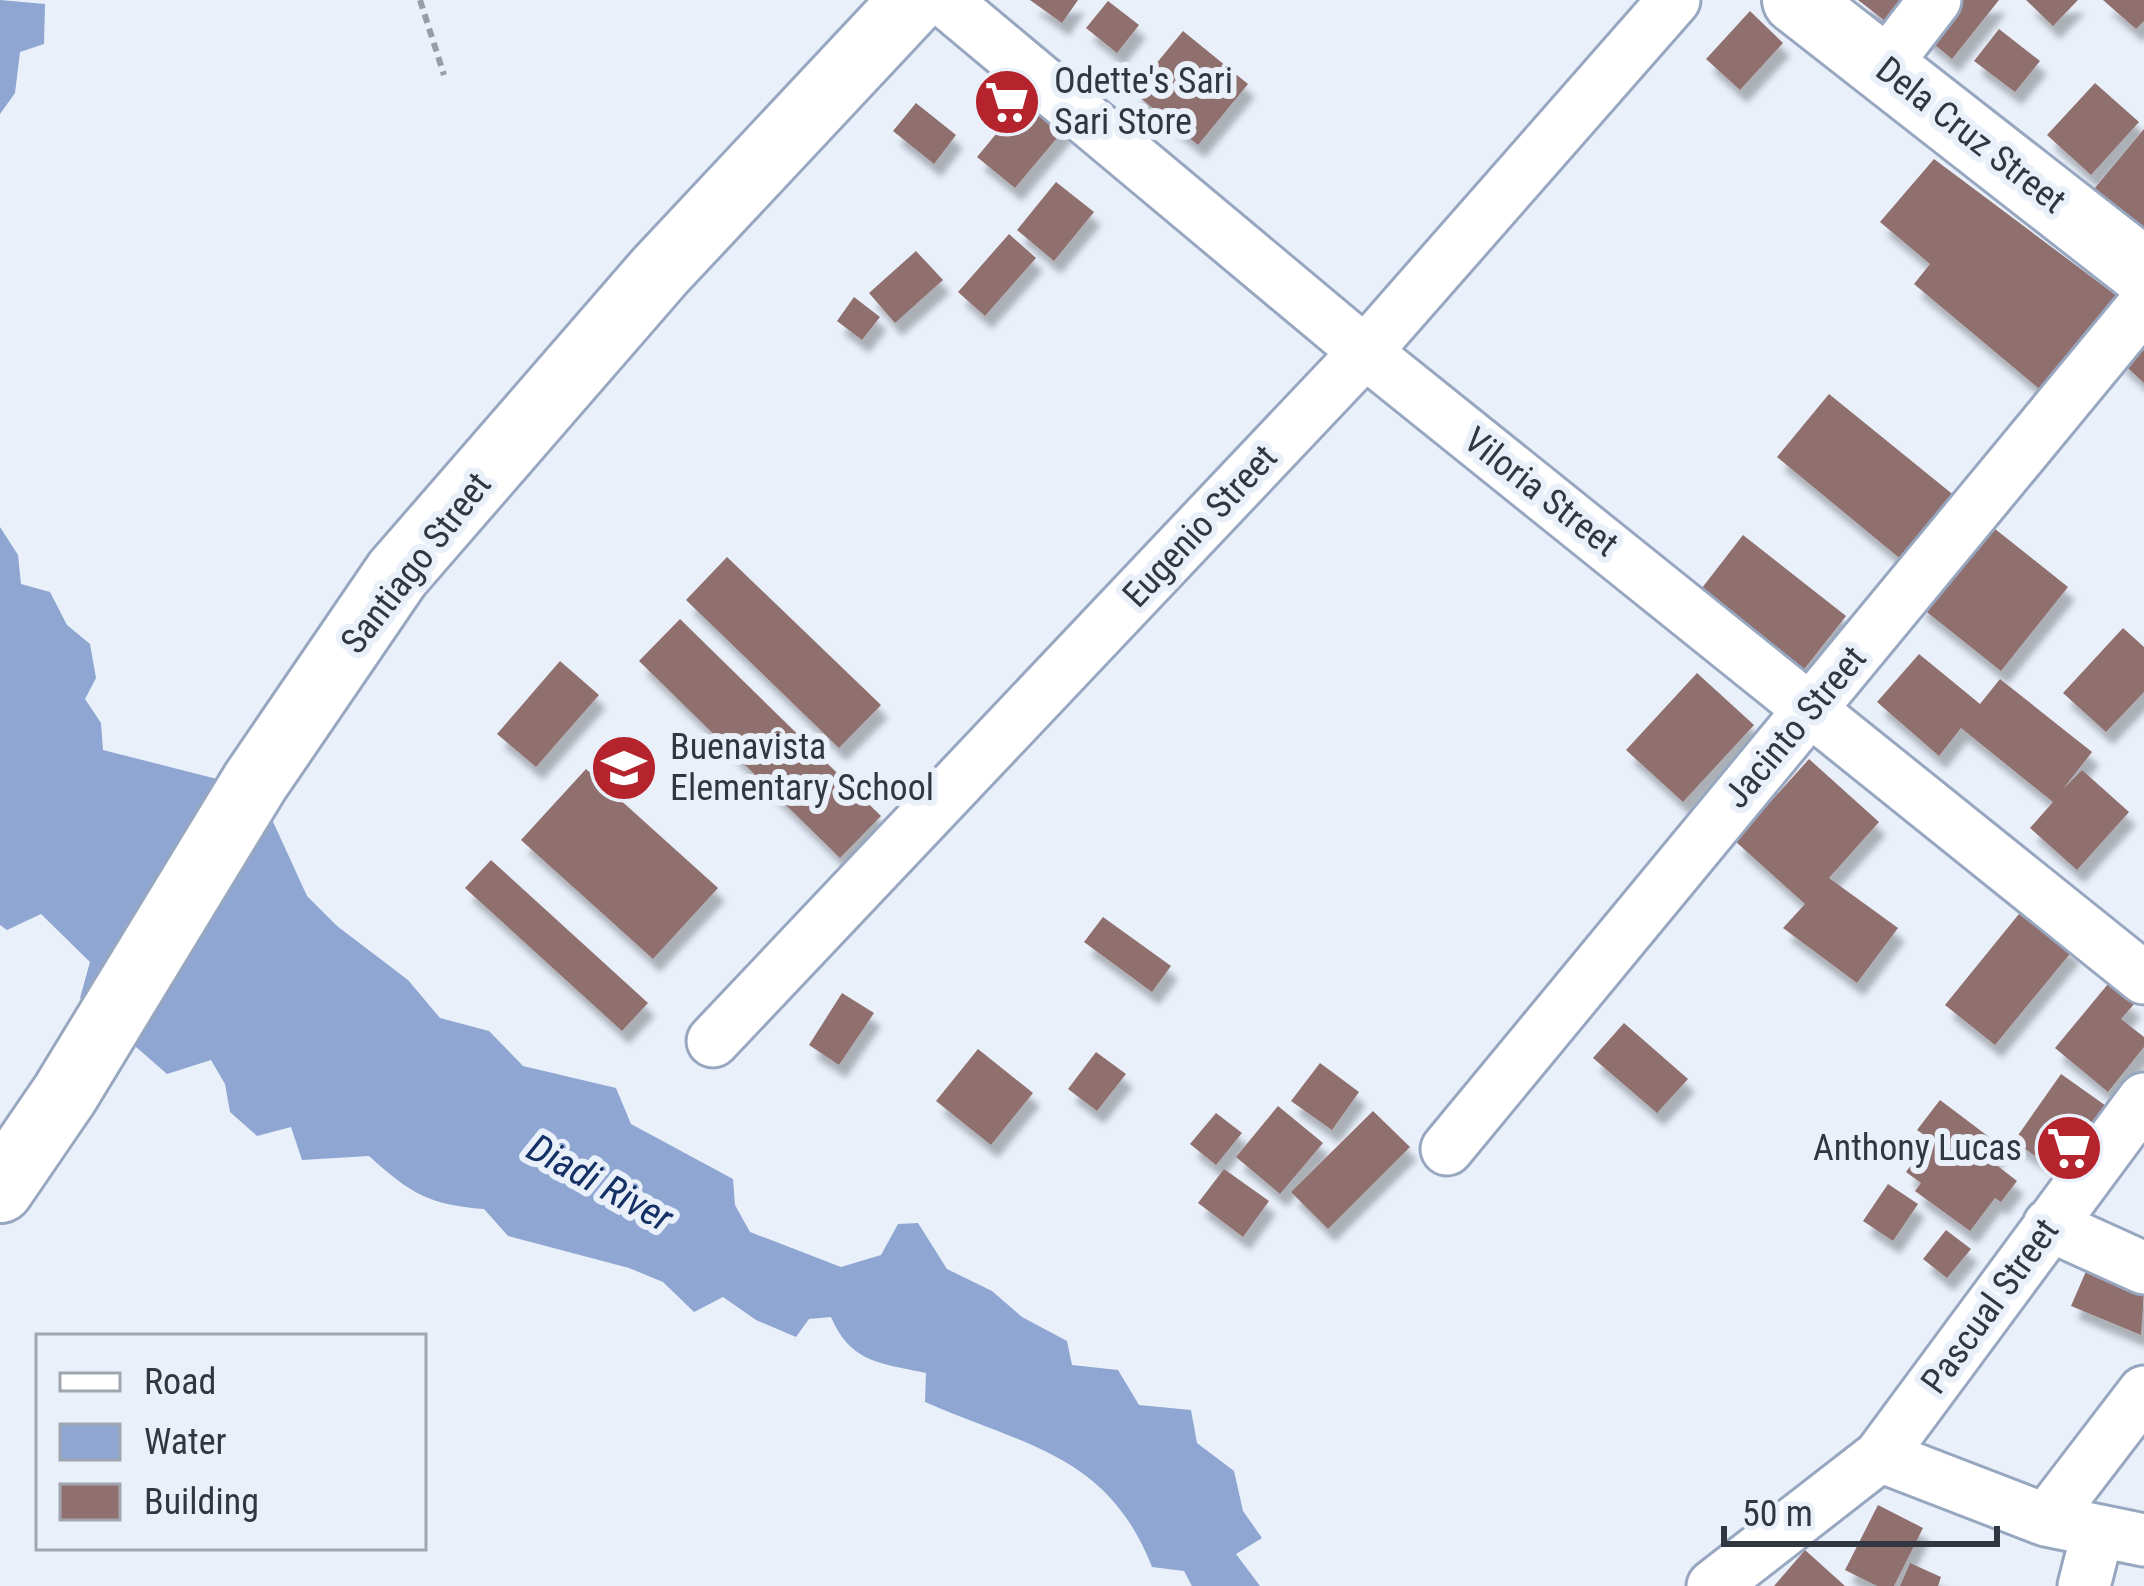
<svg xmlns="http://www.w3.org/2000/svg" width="2144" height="1586" viewBox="0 0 2144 1586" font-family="'Roboto Condensed',sans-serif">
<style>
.water{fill:#8ea6d1}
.building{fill:#90706e;filter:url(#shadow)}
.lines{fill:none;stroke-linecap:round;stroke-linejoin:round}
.minor-casing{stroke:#98a7c0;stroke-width:57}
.major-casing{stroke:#98a7c0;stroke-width:72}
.path{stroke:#979da7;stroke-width:6;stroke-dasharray:9 6;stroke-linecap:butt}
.minor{stroke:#fff;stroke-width:51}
.major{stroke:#fff;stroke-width:66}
.labels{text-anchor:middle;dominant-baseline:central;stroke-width:12;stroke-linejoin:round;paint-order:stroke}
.poi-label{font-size:36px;fill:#313741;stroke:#e9f0fa;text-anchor:start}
.street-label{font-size:36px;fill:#313741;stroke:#e9f0fa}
.water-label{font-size:39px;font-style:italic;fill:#143064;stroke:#e9f0fa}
</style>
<defs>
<filter id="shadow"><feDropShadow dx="7" dy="13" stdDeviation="3" flood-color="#0004"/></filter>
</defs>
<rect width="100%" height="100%" fill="#e9f0fa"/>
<path class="water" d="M 0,0 L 45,4 L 44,44 L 20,52 L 15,93 L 0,114 Z
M 0,527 L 18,555 L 21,584 L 50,592 L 67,625 L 90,644 L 96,678 L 85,699 L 101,723 L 103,750 L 221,780 L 269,813 L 307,896 L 337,926 L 408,980 L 440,1018 L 489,1031 L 523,1066 L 616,1088 L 631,1124 L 733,1179 L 735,1205 L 750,1232 L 841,1267 L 881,1255 L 898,1224 L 918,1223 L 947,1269 L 992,1291 L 1022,1317 L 1067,1341 L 1072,1365 L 1118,1370 L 1139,1405 L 1191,1410 L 1197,1443 L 1234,1471 L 1243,1511 L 1262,1538 L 1236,1554 L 1260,1586 L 1192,1586 L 1184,1571 L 1152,1567 C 1108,1454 1025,1446 925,1402 L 926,1373 C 880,1363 851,1363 831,1317 L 809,1319 L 796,1337 L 756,1320 L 723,1297 L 694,1312 L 663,1282 L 629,1268 L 508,1236 L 484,1209 C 429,1205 410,1193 369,1156 L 302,1160 L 291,1127 L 257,1136 L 230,1112 L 225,1084 L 211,1060 L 167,1074 L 80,998 L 90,962 L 41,914 L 7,930 L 0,925 Z"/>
<path class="building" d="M 1030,0 L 1078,0 L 1062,23 Z
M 1858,0 L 1914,0 L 1893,27 Z
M 1949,0 L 1999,0 L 1952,59 L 1922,34 Z
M 2026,0 L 2078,0 L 2053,26 Z
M 2103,0 L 2144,0 L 2144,21 L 2136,29 Z
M 1108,1 L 1139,25 L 1117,53 L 1086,28 Z
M 1750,11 L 1783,43 L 1740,90 L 1706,59 Z
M 1999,29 L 2040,61 L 2015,92 L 1974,61 Z
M 1183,31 L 1248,84 L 1198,145 L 1133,92 Z
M 2095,83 L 2139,122 L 2091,175 L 2047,135 Z
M 1029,94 L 1067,126 L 1015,188 L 977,157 Z
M 916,103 L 956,135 L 934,164 L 893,131 Z
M 2144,129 L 2144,252 L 2084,201 Z
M 1934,159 L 2121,299 L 2043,392 L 1914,284 L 1930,264 L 1880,222 Z
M 1056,182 L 1094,212 L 1054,261 L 1017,230 Z
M 1009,234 L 1036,258 L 985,316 L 958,292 Z
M 916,251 L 943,280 L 895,323 L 869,293 Z
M 854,297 L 880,317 L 862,340 L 837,321 Z
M 2144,328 L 2144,383 L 2117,358 Z
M 1829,394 L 1956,497 L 1903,561 L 1777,457 Z
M 1985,521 L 2068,587 L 2001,671 L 1918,605 Z
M 1743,535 L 1846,616 L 1798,677 L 1695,597 Z
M 727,557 L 881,705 L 839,748 L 686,600 Z
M 680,619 L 881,816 L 840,858 L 639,661 Z
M 2123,628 L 2144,647 L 2144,692 L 2106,732 L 2063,693 Z
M 1919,654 L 1980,704 L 2000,679 L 2092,752 L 2063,789 L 2082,770 L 2129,812 L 2077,870 L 2030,828 L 2053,802 L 1961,728 L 1939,756 L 1877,702 Z
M 560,661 L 599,695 L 536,767 L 497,734 Z
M 1697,673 L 1754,725 L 1683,802 L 1626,750 Z
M 1809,759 L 1879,822 L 1829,878 L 1898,928 L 1857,983 L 1783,928 L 1805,904 L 1735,841 Z
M 586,769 L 718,888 L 653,959 L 521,840 Z
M 491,860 L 648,1003 L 622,1031 L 465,888 Z
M 2023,909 L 2073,950 L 1995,1045 L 1945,1005 Z
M 1103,917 L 1171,966 L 1152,992 L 1084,942 Z
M 2108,984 L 2134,1004 L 2121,1019 L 2144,1037 L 2144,1047 L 2108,1092 L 2055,1048 Z
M 842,993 L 874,1013 L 839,1065 L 809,1045 Z
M 1624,1023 L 1688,1079 L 1657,1113 L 1593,1058 Z
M 978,1049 L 1033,1093 L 991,1145 L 936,1101 Z
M 1096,1052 L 1126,1074 L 1097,1111 L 1068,1089 Z
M 1320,1063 L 1359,1092 L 1332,1130 L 1291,1101 Z
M 2061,1074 L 2109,1108 L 2061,1174 L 2014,1141 Z
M 1940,1100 L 2001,1146 L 1990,1160 L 2017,1181 L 2001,1202 L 1995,1198 L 1970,1231 L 1915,1191 L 1921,1183 L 1906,1172 L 1930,1139 L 1917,1130 Z
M 1278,1106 L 1323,1143 L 1280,1194 L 1236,1157 Z
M 1373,1111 L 1410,1147 L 1328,1229 L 1291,1192 Z
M 1216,1113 L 1242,1133 L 1216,1165 L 1190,1144 Z
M 1224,1169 L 1269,1201 L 1243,1237 L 1198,1203 Z
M 1888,1184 L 1918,1204 L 1893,1241 L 1863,1221 Z
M 1946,1230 L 1971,1249 L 1947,1278 L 1923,1259 Z
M 2087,1269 L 2144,1293 L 2141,1335 L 2071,1306 Z
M 1878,1505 L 1923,1528 L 1894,1586 L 1877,1586 L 1845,1570 Z
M 1805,1550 L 1845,1586 L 1774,1586 Z
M 1910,1563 L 1941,1577 L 1938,1586 L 1900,1586 Z"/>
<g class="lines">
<g class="minor-casing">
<path id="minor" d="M 944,0 L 1365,352 L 2144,978
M 1884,66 L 1935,0
M 713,1041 L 1365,352 L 1674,0
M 1447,1149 L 2144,305
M 2049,1225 L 2144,1268
M 1880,1456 L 2046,1520 L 2144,1540
M 2046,1520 L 2144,1392
M 1713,1586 L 1880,1456 L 2144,1099
M 2084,1586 L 2098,1531"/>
</g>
<g class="major-casing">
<path id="major" d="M 1796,0 L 2144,272
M 0,1189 L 65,1094 L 255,782 L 397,574 L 660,271 L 914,0"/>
</g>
<path class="path" d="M 420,0 L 444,75"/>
<use href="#minor" class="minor"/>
<use href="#major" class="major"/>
</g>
<defs>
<g id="supermarket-disc" transform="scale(3.45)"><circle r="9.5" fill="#b5242d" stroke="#e9f0fa"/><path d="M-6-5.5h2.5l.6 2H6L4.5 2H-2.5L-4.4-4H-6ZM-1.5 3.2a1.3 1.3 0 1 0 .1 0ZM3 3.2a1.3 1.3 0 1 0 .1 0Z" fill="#fff"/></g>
<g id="school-disc" transform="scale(3.45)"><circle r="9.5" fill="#b5242d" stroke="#e9f0fa"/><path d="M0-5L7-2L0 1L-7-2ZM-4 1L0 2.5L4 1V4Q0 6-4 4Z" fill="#fff"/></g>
</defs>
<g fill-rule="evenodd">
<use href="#supermarket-disc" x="1007" y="102"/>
<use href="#school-disc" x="624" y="768"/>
<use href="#supermarket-disc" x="2069" y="1148"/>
</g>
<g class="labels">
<g class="poi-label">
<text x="1054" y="81">Odette's Sari<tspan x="1054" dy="41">Sari Store</tspan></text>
<text x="670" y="747">Buenavista<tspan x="670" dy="41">Elementary School</tspan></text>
<text x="2022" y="1148" text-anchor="end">Anthony Lucas</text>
</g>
<g class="street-label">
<text transform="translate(1971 135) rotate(38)">Dela Cruz Street</text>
<text transform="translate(1541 492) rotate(38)">Viloria Street</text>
<text transform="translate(1200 526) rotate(-47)">Eugenio Street</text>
<text transform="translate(416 563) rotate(-52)">Santiago Street</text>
<text transform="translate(1795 727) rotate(-50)">Jacinto Street</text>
<text transform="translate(1990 1306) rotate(-54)">Pascual Street</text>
</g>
<g class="water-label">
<text transform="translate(600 1183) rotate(29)">Diadi River</text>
</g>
</g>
<rect x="36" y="1334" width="390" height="216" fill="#e9f0fa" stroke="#9fa6b0" stroke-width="3"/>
<rect x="60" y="1373" width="60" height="18" fill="#ffffff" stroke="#9fa6b0" stroke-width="3"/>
<text x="144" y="1394" font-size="36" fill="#313741">Road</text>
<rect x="60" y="1424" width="60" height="36" fill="#8ea6d1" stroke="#9fa6b0" stroke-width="3"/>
<text x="144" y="1454" font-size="36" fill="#313741">Water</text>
<rect x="60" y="1484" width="60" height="36" fill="#90706e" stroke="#9fa6b0" stroke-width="3"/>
<text x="144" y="1514" font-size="36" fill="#313741">Building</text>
<path d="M1724 1526v18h273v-18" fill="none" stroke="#313741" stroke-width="6"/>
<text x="1742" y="1526" font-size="36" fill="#313741" stroke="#e9f0fa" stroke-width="9" paint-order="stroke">50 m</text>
</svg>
